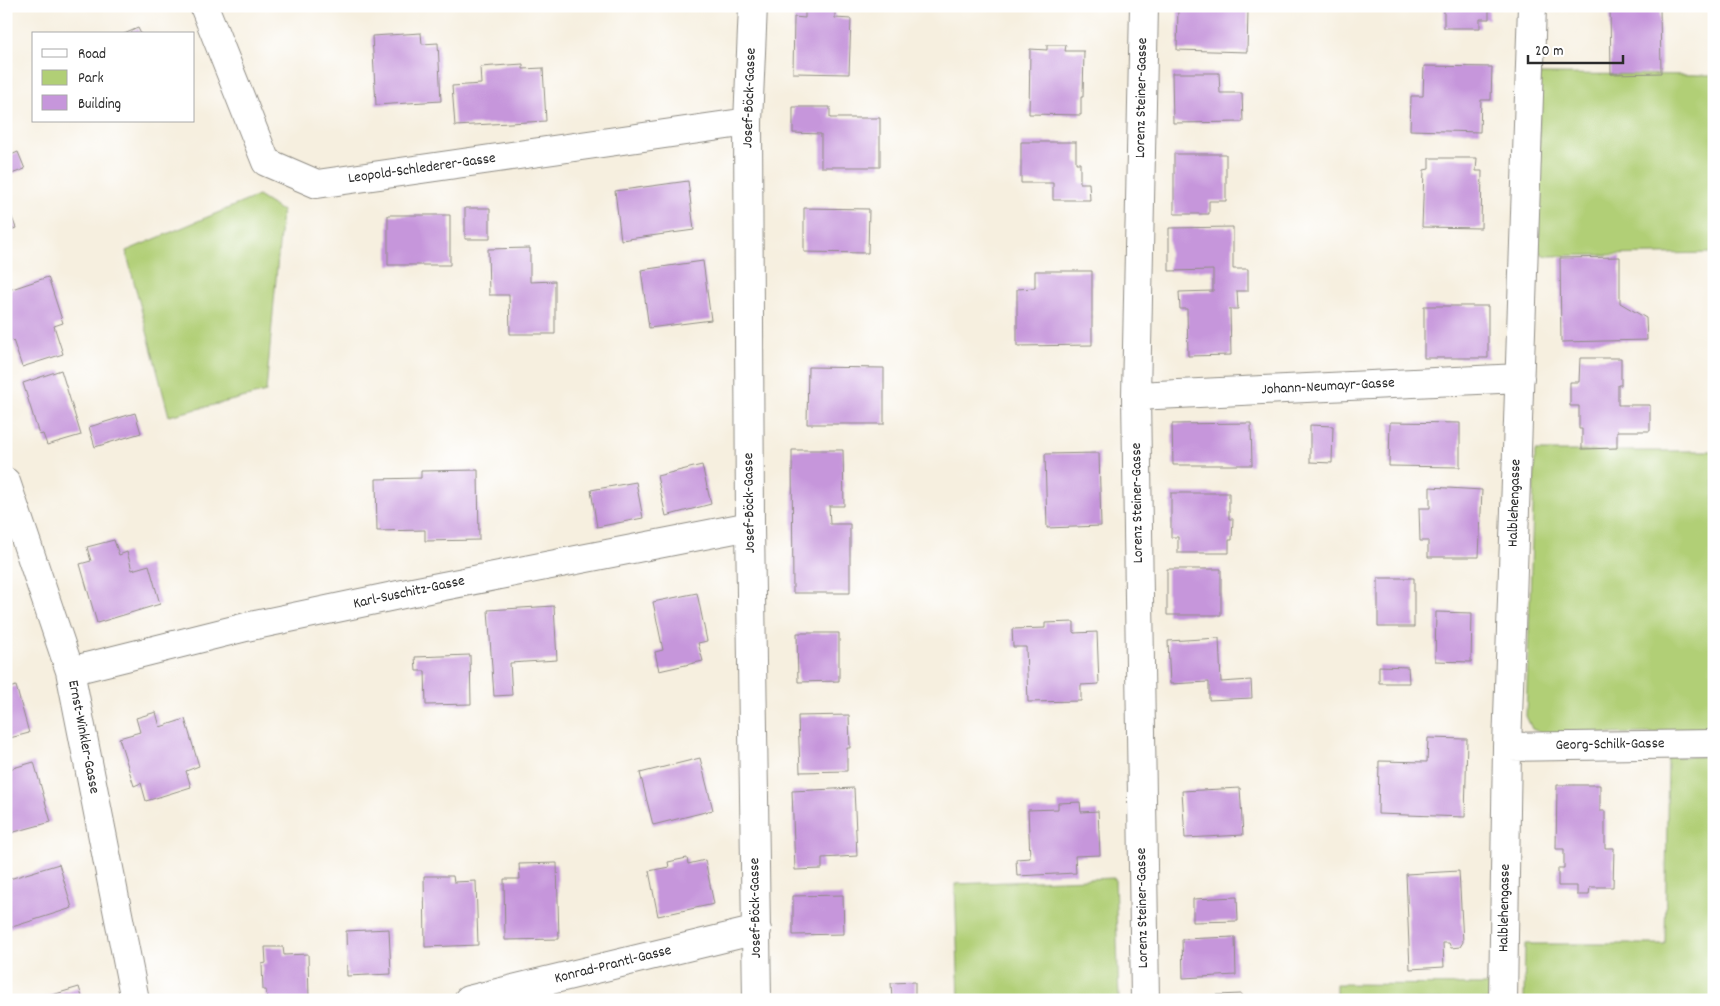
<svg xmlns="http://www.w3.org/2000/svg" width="1720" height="1006" viewBox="0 0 1720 1006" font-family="Dekko,sans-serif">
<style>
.green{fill:#b1cf76;stroke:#6e7d50}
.building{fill:#c696db}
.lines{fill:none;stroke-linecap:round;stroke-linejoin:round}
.minor-casing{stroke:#908d85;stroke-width:30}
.minor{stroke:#fff;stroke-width:28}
.labels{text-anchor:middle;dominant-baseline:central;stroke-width:5;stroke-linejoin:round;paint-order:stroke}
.street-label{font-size:15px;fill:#2b2b2b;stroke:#fff}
</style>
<rect width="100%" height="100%" fill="#fff"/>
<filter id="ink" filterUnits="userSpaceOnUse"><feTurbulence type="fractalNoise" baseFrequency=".02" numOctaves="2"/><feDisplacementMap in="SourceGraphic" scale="10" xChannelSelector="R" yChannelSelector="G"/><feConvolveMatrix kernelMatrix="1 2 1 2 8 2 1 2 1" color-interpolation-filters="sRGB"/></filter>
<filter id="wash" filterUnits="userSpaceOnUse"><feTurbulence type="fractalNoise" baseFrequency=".0096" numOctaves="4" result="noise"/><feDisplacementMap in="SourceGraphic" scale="20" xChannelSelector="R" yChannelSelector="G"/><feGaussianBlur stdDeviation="1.12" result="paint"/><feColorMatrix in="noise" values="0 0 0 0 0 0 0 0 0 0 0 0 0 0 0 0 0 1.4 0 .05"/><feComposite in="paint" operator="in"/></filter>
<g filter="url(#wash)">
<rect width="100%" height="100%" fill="#f6efdf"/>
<path class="green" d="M 1540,74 L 1714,75 L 1714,253 L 1547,256 L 1540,253 L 1537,246 Z
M 258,196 L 282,211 L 266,392 L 169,416 L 126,251 Z
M 1535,451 L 1714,451 L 1714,732 L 1548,735 L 1532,729 L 1526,716 Z
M 1714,756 L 1714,1000 L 1524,1000 L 1525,944 L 1665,944 L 1668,757 Z
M 1115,878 L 1119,1000 L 959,1000 L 955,884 Z
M 1336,984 L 1494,985 L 1494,1000 L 1336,1000 Z"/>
<g id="blocks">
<path class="building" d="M 805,6 L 835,7 L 835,18 L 851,19 L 849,74 L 793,73 L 794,17 L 805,18 Z
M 1215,6 L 1265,6 L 1265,10 L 1248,10 L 1247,52 L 1177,50 L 1178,9 L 1215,9 Z
M 1444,6 L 1489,6 L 1489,19 L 1480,19 L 1480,28 L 1444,28 Z
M 1610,7 L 1660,7 L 1661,73 L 1611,74 Z
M 138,28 L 141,34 L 124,34 Z
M 421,33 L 422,44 L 438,43 L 441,101 L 376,105 L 372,36 Z
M 1047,45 L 1066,45 L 1065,51 L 1084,51 L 1083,97 L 1081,97 L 1081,115 L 1029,114 L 1030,49 L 1047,50 Z
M 523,64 L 523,69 L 543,68 L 546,121 L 455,126 L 452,86 L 481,84 L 480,67 Z
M 1424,66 L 1492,67 L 1491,100 L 1481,100 L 1480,132 L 1410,130 L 1411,96 L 1423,96 Z
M 1172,73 L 1219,73 L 1220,93 L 1242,93 L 1243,122 L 1173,123 Z
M 793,107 L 830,107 L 830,118 L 880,118 L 880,167 L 821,167 L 821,134 L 793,133 Z
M 1021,142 L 1076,142 L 1076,163 L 1080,163 L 1080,183 L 1089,183 L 1090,200 L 1053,200 L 1053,183 L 1021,183 Z
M 18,152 L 25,169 L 6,176 L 6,157 Z
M 1174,154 L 1226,154 L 1226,201 L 1209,201 L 1209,214 L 1174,214 Z
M 1429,158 L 1477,158 L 1476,171 L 1482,171 L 1481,228 L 1422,227 L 1424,170 L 1429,169 Z
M 688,181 L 694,230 L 621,240 L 615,191 Z
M 8,207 L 16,228 L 6,232 L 6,208 Z
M 465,208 L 490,208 L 490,239 L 465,239 Z
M 804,208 L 869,209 L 868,253 L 804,252 Z
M 388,215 L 450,215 L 450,265 L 388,265 Z
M 1233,227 L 1233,269 L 1248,269 L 1248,291 L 1237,291 L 1238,309 L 1230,309 L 1231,355 L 1188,356 L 1187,309 L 1180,309 L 1179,292 L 1213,291 L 1213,270 L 1169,271 L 1169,228 Z
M 530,248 L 530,282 L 555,281 L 555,334 L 510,334 L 509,295 L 489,295 L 488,249 Z
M 1620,257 L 1620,303 L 1646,318 L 1647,340 L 1561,342 L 1560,258 Z
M 703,261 L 711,320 L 649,328 L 641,270 Z
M 1035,271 L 1092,271 L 1092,345 L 1017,346 L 1017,289 L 1035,288 Z
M 48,277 L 63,323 L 54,326 L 63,354 L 22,367 L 13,340 L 6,343 L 6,291 Z
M 1424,306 L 1488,306 L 1488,358 L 1424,358 Z
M 1580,358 L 1621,358 L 1621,385 L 1618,385 L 1618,405 L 1650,405 L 1650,431 L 1617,431 L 1617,448 L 1582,449 L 1582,429 L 1579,429 L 1579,406 L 1570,406 L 1570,382 L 1579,382 Z
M 808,367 L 884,368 L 884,424 L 807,424 Z
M 61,370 L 81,435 L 47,445 L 43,434 L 39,435 L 23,383 Z
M 135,413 L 141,433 L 95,447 L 89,427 Z
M 1390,422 L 1460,423 L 1460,467 L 1389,466 Z
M 1251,423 L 1252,465 L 1173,465 L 1172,424 Z
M 1310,425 L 1333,426 L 1332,463 L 1310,462 Z
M 792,450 L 843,450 L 844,506 L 829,506 L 830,524 L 850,524 L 850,593 L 793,593 Z
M 1099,453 L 1101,526 L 1047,528 L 1045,454 Z
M 702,465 L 711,504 L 666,516 L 657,476 Z
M 478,470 L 479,540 L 425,541 L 425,530 L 377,531 L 376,479 L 421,478 L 421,471 Z
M 636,482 L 643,518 L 597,527 L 591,490 Z
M 1430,487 L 1482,490 L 1479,557 L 1428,557 L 1428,541 L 1420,541 L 1419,508 L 1430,508 Z
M 1171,493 L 1229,493 L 1229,519 L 1233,519 L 1232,540 L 1229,540 L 1229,553 L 1178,553 L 1178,537 L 1171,537 Z
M 114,540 L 119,555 L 127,552 L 132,570 L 149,565 L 160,604 L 97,623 L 80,564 L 91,561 L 87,547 Z
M 1167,569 L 1221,569 L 1221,615 L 1167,615 Z
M 1378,578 L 1414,578 L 1414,627 L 1378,627 Z
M 697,593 L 707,641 L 698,643 L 703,661 L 659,671 L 655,652 L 663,650 L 653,602 Z
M 554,606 L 557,660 L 510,663 L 512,695 L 494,696 L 488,610 Z
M 1436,612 L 1472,613 L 1471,662 L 1435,661 Z
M 1074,622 L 1074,633 L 1097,632 L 1099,684 L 1081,685 L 1081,701 L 1028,702 L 1026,647 L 1013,647 L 1012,629 L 1045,628 L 1045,623 Z
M 797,633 L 839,633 L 839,681 L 798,682 Z
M 1219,638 L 1221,682 L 1251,680 L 1252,698 L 1209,700 L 1209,682 L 1170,684 L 1168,641 Z
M 470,655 L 471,704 L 426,705 L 425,671 L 416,671 L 415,657 Z
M 1379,666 L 1408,667 L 1409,683 L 1379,683 Z
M 16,686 L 29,733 L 6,739 L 6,689 Z
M 156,712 L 160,727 L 185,719 L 199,766 L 186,771 L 191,787 L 146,801 L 141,783 L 134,786 L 119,738 L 140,732 L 136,718 Z
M 849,715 L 850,748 L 847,748 L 847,771 L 800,772 L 798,716 Z
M 1428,738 L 1467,739 L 1465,817 L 1378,814 L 1379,761 L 1427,762 Z
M 700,758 L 713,810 L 653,825 L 640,773 Z
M 34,762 L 51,822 L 7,834 L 6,770 Z
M 1557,785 L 1600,785 L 1600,811 L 1605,811 L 1605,848 L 1614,848 L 1613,887 L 1590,887 L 1589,895 L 1577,895 L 1577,886 L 1558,886 L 1558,868 L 1564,868 L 1564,849 L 1556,849 Z
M 854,788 L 857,856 L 822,858 L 822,869 L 795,870 L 792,791 Z
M 1240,788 L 1243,835 L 1185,838 L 1182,791 Z
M 1080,802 L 1081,812 L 1098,811 L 1100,855 L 1075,856 L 1076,873 L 1017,876 L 1016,859 L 1030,858 L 1028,810 L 1058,809 L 1058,803 Z
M 687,858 L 688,864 L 705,860 L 714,904 L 658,916 L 649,871 L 669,867 L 668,862 Z
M 557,863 L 559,939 L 505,940 L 504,879 L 520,879 L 519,864 Z
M 59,864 L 72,908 L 6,929 L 6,880 Z
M 1459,871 L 1463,942 L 1460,947 L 1451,948 L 1449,943 L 1443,943 L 1444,967 L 1410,969 L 1406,874 Z
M 424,876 L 453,876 L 454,882 L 476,881 L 478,945 L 425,947 Z
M 843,895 L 844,934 L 793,935 L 793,896 Z
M 1237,897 L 1238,921 L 1193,922 L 1193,899 Z
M 389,929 L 391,974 L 347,976 L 346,931 Z
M 1235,937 L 1236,975 L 1183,978 L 1182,939 Z
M 265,947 L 283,947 L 284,955 L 308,954 L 309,1000 L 267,1000 L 266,990 L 263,990 L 262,964 L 266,963 Z
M 915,982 L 915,1000 L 892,1000 L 891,983 Z
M 79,987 L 83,1000 L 39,1000 L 39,999 Z
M 1242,994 L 1242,1000 L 1217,1000 L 1216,995 Z"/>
</g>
</g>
<g filter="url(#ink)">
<use href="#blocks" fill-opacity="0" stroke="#908d85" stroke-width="1"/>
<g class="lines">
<g class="minor-casing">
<path id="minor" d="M 204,6 L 266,162 L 317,184 L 748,122
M 753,6 L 748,122 L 750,526 L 757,1000
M 1144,6 L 1136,396 L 1145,1000
M 1136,396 L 1520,378
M 6,482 L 70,671 L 135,1000
M 70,671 L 246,627 L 408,593 L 750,526
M 1507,747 L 1714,744
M 468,1000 L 757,930
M 1503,1000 L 1507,747 L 1532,6"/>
</g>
<use href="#minor" class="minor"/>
</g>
</g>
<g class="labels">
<g class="street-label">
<text transform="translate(750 98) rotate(-88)">Josef-Böck-Gasse</text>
<text transform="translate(1142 98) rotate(-89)">Lorenz Steiner-Gasse</text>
<text transform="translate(422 169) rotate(-8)">Leopold-Schlederer-Gasse</text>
<text transform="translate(1328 387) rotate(-3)">Johann-Neumayr-Gasse</text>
<text transform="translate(750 503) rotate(-91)">Josef-Böck-Gasse</text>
<text transform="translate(1138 503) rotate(-91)">Lorenz Steiner-Gasse</text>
<text transform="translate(1515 503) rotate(-88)">Halblehengasse</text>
<text transform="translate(409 593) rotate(-12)">Karl-Suschitz-Gasse</text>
<text transform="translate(83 737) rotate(79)">Ernst-Winkler-Gasse</text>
<text transform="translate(1610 745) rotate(-1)">Georg-Schilk-Gasse</text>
<text transform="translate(756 908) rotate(-91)">Josef-Böck-Gasse</text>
<text transform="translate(1143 908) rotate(-91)">Lorenz Steiner-Gasse</text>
<text transform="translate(1505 908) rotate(-89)">Halblehengasse</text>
<text transform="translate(613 965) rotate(-14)">Konrad-Prantl-Gasse</text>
</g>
</g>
<rect width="1720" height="1006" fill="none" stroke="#fff" stroke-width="25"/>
<rect x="32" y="32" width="162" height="90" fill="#ffffff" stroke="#aaaaaa"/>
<rect x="42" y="49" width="25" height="8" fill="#ffffff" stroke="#aaaaaa"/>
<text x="78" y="58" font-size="15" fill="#2b2b2b">Road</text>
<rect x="42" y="70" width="25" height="15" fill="#b1cf76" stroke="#aaaaaa"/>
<text x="78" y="82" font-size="15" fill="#2b2b2b">Park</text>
<rect x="42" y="95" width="25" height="15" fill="#c696db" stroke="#aaaaaa"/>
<text x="78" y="108" font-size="15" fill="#2b2b2b">Building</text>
<path d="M1528 55v8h95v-8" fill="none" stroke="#2b2b2b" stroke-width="2.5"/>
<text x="1535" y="55" font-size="15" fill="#2b2b2b" stroke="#ffffff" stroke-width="4" paint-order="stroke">20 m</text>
</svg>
